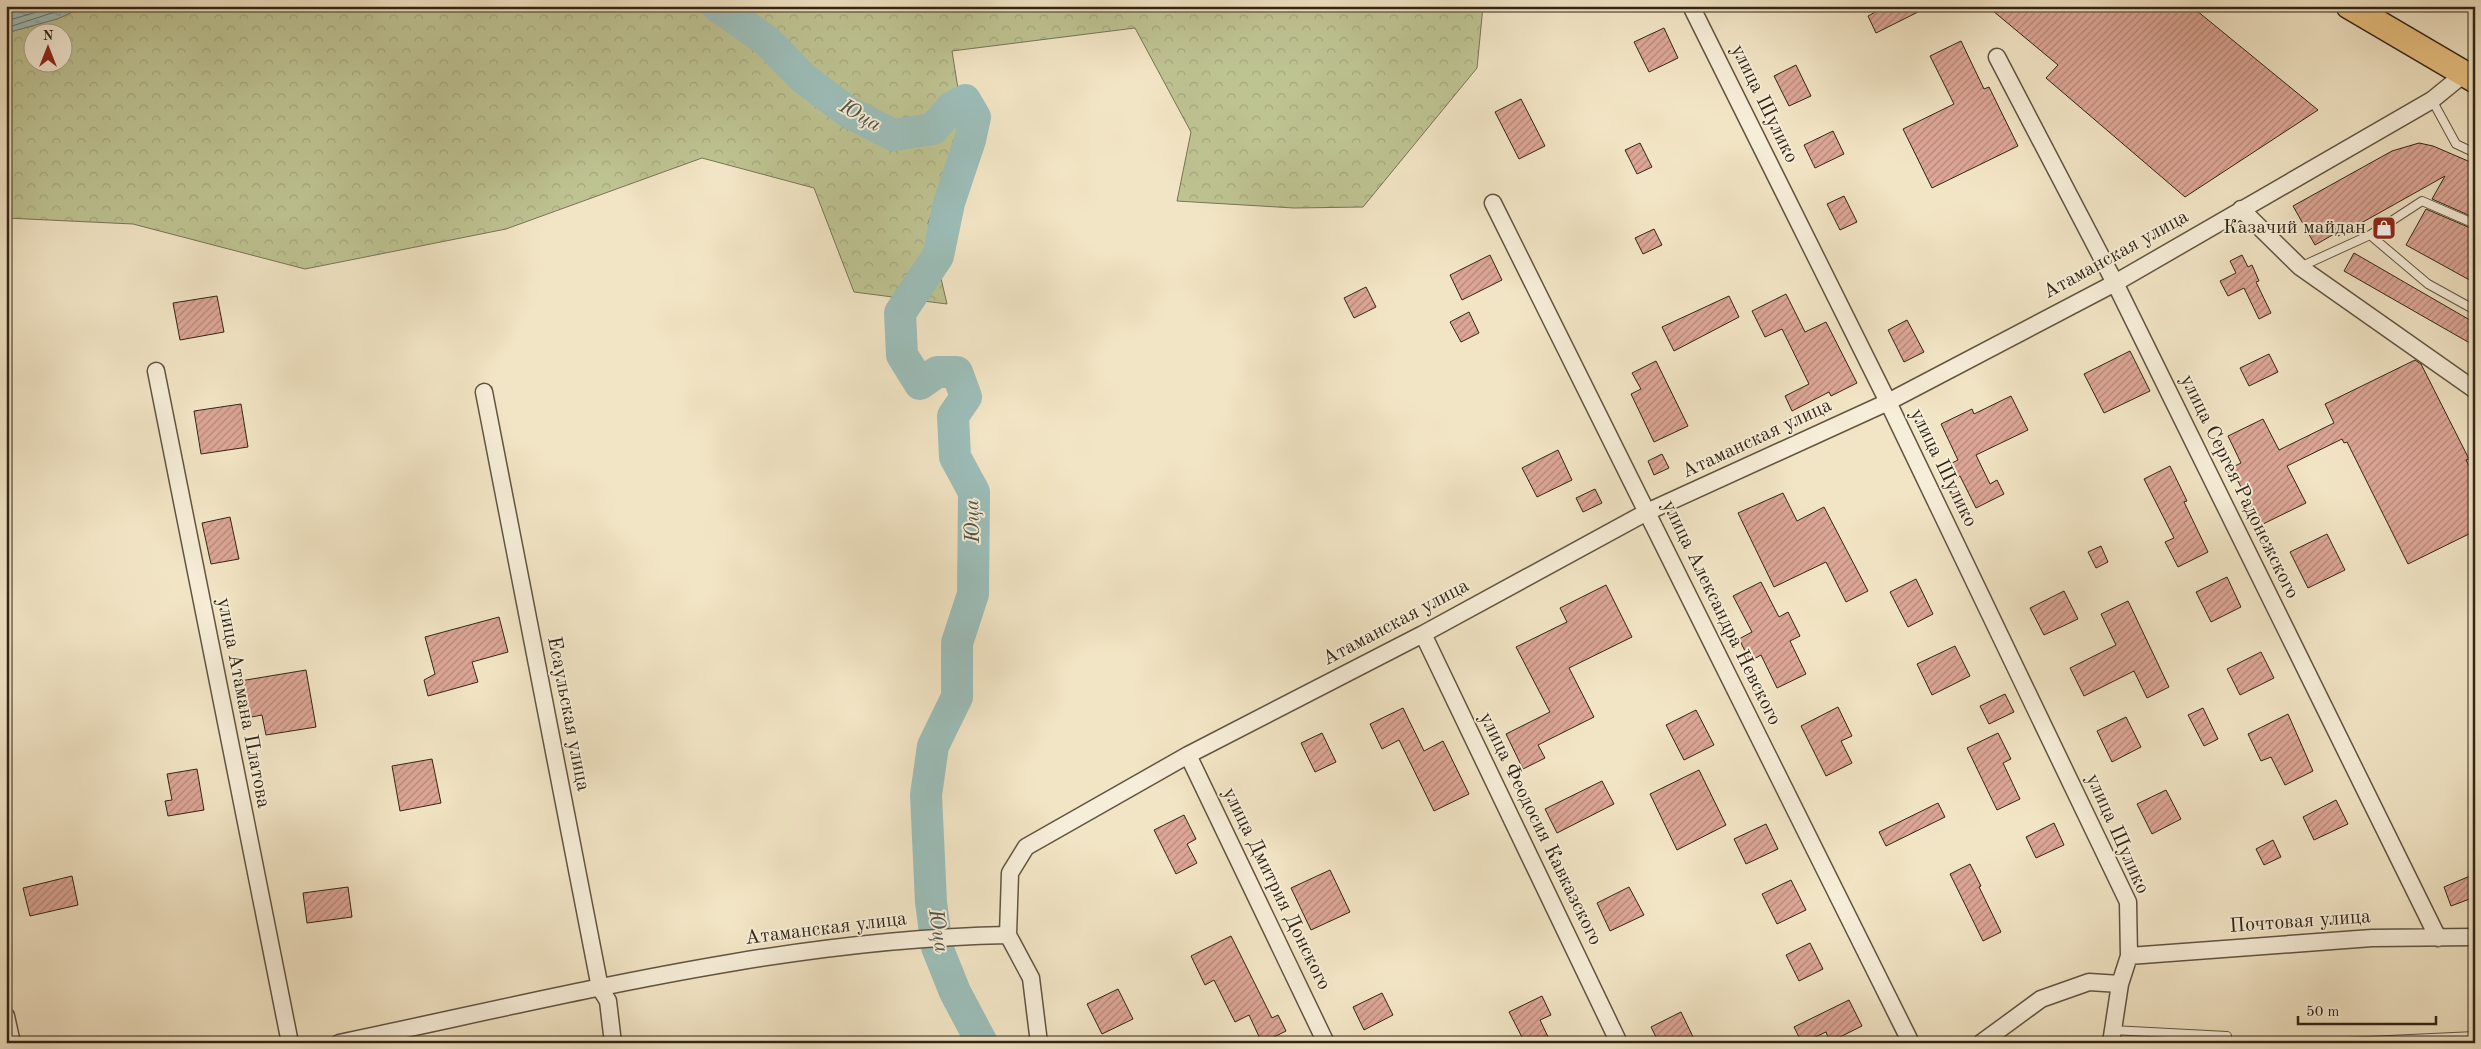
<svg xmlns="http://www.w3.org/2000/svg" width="2481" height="1049" viewBox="0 0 2481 1049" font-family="'Old Standard TT',serif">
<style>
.forest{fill:url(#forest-crowns);stroke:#787454;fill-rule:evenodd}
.water{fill:url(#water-ripples);stroke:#718177}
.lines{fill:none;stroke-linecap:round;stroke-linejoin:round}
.shore{stroke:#667267;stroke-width:1}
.river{stroke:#9cbeb9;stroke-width:32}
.building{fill:url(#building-hatch);stroke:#312515}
.lane-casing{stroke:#615541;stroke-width:10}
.street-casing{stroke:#615541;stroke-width:19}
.primary-casing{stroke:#312515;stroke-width:28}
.lane{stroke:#f7eed9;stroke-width:8}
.street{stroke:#f7eed9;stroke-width:16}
.primary{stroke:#e9c282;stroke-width:25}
.labels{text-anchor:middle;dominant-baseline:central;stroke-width:4;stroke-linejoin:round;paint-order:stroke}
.street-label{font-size:20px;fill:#312515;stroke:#f7eed9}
.poi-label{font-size:20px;fill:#312515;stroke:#f7eed9;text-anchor:end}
.water-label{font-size:21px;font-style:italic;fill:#515346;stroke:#f7eed9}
</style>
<defs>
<pattern id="forest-crowns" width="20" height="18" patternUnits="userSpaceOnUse" patternTransform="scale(1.25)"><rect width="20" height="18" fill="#bec392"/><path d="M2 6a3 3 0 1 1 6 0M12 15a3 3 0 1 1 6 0" fill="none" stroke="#a4a77d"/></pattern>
<pattern id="water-ripples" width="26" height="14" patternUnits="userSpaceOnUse" patternTransform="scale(1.25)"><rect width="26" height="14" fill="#9cbeb9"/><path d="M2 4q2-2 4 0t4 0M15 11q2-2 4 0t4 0" fill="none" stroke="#809a95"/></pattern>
<pattern id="building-hatch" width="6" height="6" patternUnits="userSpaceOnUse" patternTransform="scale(1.25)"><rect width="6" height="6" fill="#dda696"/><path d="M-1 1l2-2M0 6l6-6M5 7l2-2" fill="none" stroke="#b48779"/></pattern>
</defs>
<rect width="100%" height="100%" fill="#f2e5c5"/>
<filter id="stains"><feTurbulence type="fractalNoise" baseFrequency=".004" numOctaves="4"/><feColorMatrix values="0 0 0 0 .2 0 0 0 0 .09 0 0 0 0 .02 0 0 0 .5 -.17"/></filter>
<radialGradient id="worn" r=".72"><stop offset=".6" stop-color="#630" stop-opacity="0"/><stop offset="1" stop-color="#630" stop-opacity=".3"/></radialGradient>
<path class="forest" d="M 86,6 L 1483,6 L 1477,68 L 1363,207 L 1294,208 L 1177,201 L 1191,132 L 1135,28 L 952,51 L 963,120 L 957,153 L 928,223 L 947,304 L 854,292 L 814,188 L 702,158 L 506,229 L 305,269 L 133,224 L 6,218 L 6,33 L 57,19 ZM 32,32 L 62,32 L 62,62 L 32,62 Z"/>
<path class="water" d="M 6,6 L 86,6 L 57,19 L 6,33 Z"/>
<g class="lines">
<path class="shore" d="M 6,21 L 57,6
M 6,28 L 73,6"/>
<path class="river" d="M 717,6 L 767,41 L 802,77 L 848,112 L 893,135 L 933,129 L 952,107 L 965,100 L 975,117 L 970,140 L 949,203 L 938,256 L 900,313 L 902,355 L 920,384 L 937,372 L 957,372 L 966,397 L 953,416 L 955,457 L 974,492 L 973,594 L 957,643 L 957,697 L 933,746 L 926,795 L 931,902 L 937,947 L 955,992 L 982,1043"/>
</g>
<path class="building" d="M 1887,6 L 1930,6 L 1876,33 L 1868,16 Z
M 1987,6 L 2191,6 L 2318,110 L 2185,197 L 2046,78 L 2058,65 Z
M 1664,28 L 1678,58 L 1649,72 L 1634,42 Z
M 1961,41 L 1984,89 L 1989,87 L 2018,146 L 1932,188 L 1903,129 L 1954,104 L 1930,56 Z
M 1796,65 L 1811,96 L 1789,106 L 1774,76 Z
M 1521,99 L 1545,146 L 1519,159 L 1495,112 Z
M 1833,131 L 1844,154 L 1815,168 L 1804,145 Z
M 1640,143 L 1652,167 L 1637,174 L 1625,150 Z
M 2419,143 L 2433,146 L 2475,164 L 2475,218 L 2432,199 L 2445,176 L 2338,236 L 2336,233 L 2315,245 L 2293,206 L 2392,151 Z
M 1844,196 L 1857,222 L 1840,230 L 1827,204 Z
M 2426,209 L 2475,230 L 2475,283 L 2406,245 Z
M 1654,229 L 1662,245 L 1643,254 L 1635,238 Z
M 2354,253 L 2475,323 L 2475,346 L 2344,271 Z
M 1490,255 L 1502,280 L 1462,300 L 1450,275 Z
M 2242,255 L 2248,267 L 2252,265 L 2259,281 L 2256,282 L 2271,313 L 2259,319 L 2244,288 L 2228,296 L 2220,281 L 2236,273 L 2230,261 Z
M 1366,287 L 1376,307 L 1354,318 L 1344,298 Z
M 1786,294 L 1805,332 L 1826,322 L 1857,383 L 1831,396 L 1829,392 L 1792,411 L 1785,396 L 1809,384 L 1782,329 L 1765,337 L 1752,311 Z
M 217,296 L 224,332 L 180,340 L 173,303 Z
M 1729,296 L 1739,317 L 1674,351 L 1662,327 Z
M 1469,312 L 1479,333 L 1461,342 L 1450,322 Z
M 1907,320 L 1924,352 L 1904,362 L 1888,330 Z
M 2130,351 L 2150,391 L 2104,413 L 2084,374 Z
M 2269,354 L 2278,372 L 2249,386 L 2240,368 Z
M 2415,360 L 2421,364 L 2469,459 L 2466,460 L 2475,477 L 2475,531 L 2408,564 L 2347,442 L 2344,443 L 2342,439 L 2287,466 L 2306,503 L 2261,525 L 2231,468 L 2241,463 L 2228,436 L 2263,419 L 2279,450 L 2334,423 L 2325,404 Z
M 1656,361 L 1688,426 L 1654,442 L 1631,394 L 1641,389 L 1632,373 Z
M 2011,396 L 2028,430 L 1976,455 L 1990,484 L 1997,480 L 2004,494 L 1976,508 L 1960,476 L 1957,478 L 1950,464 L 1958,460 L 1941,424 L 1972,409 L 1974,414 Z
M 241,404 L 248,447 L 201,454 L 194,411 Z
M 1558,450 L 1572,480 L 1537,497 L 1522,468 Z
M 1662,454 L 1669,468 L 1654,475 L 1648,461 Z
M 2170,466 L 2187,501 L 2184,502 L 2208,552 L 2178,567 L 2165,542 L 2174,538 L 2144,479 Z
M 1595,489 L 1602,503 L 1583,512 L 1576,498 Z
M 1783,493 L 1797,521 L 1824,507 L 1868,591 L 1846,602 L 1826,562 L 1774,587 L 1738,513 Z
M 230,517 L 239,559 L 211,564 L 202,523 Z
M 2327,534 L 2345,570 L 2308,588 L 2290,552 Z
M 2101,546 L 2108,562 L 2096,568 L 2088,552 Z
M 2227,577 L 2241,607 L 2211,622 L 2196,592 Z
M 1916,579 L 1933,614 L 1908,627 L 1890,592 Z
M 1761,582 L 1779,617 L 1788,612 L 1800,636 L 1790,641 L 1806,674 L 1777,688 L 1761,655 L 1750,661 L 1739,639 L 1752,632 L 1733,596 Z
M 1606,585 L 1632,637 L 1569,668 L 1594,717 L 1538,745 L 1545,758 L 1523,769 L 1506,734 L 1550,712 L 1516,647 L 1567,622 L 1560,608 Z
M 2064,591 L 2078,619 L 2044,635 L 2030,608 Z
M 2128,601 L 2169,687 L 2147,698 L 2134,671 L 2084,696 L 2070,668 L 2116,645 L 2101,614 Z
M 499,617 L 508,652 L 472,662 L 478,682 L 428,696 L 424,680 L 435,674 L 425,637 Z
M 1955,646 L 1970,676 L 1932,695 L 1917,664 Z
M 2261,652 L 2274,678 L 2240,695 L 2227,669 Z
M 306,670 L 316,727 L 266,735 L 262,715 L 246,718 L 240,681 Z
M 2005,694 L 2014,712 L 1989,724 L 1980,706 Z
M 1838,707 L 1852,736 L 1841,741 L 1852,763 L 1826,776 L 1801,726 Z
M 1403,708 L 1424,751 L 1443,741 L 1469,794 L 1434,811 L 1399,740 L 1382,749 L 1370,724 Z
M 2203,708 L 2218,739 L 2204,746 L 2188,715 Z
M 1696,710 L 1714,745 L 1684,760 L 1666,725 Z
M 2288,714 L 2313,771 L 2285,785 L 2271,757 L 2261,761 L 2248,734 Z
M 2126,717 L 2141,747 L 2112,762 L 2097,731 Z
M 1322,733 L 1336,762 L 1315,772 L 1301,743 Z
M 1998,733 L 2011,759 L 2003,763 L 2020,799 L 1997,810 L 1967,748 Z
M 432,759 L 441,803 L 400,811 L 392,766 Z
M 197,769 L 204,810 L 168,816 L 165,801 L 172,800 L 167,774 Z
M 1699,770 L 1726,825 L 1677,850 L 1650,794 Z
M 1602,781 L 1614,804 L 1557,833 L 1545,809 Z
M 2166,790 L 2181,819 L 2152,834 L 2137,804 Z
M 2336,800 L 2348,824 L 2314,840 L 2303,817 Z
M 1938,803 L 1945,817 L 1886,846 L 1879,832 Z
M 1184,815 L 1196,839 L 1187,844 L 1197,863 L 1176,874 L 1154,830 Z
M 2054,823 L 2064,845 L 2036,858 L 2026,837 Z
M 1766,824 L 1778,849 L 1746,864 L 1734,839 Z
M 2273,840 L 2281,857 L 2264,865 L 2256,849 Z
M 1970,864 L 1981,886 L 1979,887 L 2001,932 L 1983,941 L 1950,874 Z
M 1330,870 L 1350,912 L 1311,930 L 1291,888 Z
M 72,876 L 78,905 L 30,916 L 23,888 Z
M 2470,876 L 2475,889 L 2475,897 L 2451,906 L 2444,887 Z
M 1791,880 L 1806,910 L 1777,924 L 1762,894 Z
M 348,887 L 352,917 L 307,923 L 303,893 Z
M 1629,887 L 1644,915 L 1610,931 L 1597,903 Z
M 1231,936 L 1272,1018 L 1278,1015 L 1286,1031 L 1262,1043 L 1249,1015 L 1235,1022 L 1214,980 L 1205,985 L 1191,956 Z
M 1810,943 L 1823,969 L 1799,981 L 1786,955 Z
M 1118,989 L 1133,1019 L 1102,1034 L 1087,1004 Z
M 1382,993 L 1393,1015 L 1364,1030 L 1353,1007 Z
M 1542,996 L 1551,1015 L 1540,1020 L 1551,1043 L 1525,1043 L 1509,1012 Z
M 1849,1000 L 1862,1026 L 1830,1042 L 1826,1032 L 1802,1043 L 1794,1027 Z
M 1681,1012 L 1696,1043 L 1659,1043 L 1651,1027 Z"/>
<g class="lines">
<g class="lane-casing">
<path id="lane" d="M 2432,100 L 2456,144 L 2475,153
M 2370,235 L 2428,284 L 2475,310
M 2300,267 L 2370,235 L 2422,201 L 2475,224
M 2112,1030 L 2227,1036
M 2325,1043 L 2475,1036"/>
</g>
<g class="street-casing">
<path id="street" d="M 1691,6 L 1888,402 L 2128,902 L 2129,956 L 2120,984 L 2111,1043
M 1997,57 L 2115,283 L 2438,938
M 1493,203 L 1911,1043
M 2241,209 L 2300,267 L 2475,390
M 156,371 L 290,1043
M 484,392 L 600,988 L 608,1001 L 613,1043
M 1423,634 L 1619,1043
M 1188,755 L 1326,1043
M 1008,935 L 1010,873 L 1026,847 L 1188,755 L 1423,634 L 1647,512 L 1888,402 L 2115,283 L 2432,100 L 2464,74
M 1008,935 L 1031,978 L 1039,1043
M 2129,956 L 2372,938 L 2475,937
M 6,1016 L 12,1043
M 339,1043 C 560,997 782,939 1008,935
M 1981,1043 L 2041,999 L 2089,982 L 2120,984"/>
</g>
<g class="primary-casing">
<path id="primary" d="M 2349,6 L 2475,80"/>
</g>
<use href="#lane" class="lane"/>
<use href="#street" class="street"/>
<use href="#primary" class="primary"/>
</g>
<defs>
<g id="shop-square" transform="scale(1.25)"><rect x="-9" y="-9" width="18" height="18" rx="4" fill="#8f2418" stroke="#f7eed9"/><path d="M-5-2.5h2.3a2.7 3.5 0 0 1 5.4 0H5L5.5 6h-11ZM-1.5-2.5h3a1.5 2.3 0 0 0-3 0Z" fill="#fff"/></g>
</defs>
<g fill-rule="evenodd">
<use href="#shop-square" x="2384" y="228"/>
</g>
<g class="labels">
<g class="street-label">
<text transform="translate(1764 104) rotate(64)">улица Шулико</text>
<text transform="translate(2116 255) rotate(-29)">Атаманская улица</text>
<text transform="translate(1757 439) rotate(-25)">Атаманская улица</text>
<text transform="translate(1943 468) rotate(64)">улица Шулико</text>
<text transform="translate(2239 487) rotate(64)">улица Сергея Радонежского</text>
<text transform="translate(1721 613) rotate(64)">улица Александра Невского</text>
<text transform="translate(1396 623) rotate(-28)">Атаманская улица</text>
<text transform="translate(243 703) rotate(79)">улица Атамана Платова</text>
<text transform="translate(568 714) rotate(79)">Есаульская улица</text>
<text transform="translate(1540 829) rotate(64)">улица Феодосия Кавказского</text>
<text transform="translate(2117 834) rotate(66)">улица Шулико</text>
<text transform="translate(1276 889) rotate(64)">улица Дмитрия Донского</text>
<text transform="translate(2300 922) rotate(-4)">Почтовая улица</text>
<text transform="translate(826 929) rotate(-7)">Атаманская улица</text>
</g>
<g class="poi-label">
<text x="2366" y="228">Казачий майдан</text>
</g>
<g class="water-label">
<text transform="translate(860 116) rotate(30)">Юца</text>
<text transform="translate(973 521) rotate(-91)">Юца</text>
<text transform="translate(938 931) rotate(81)">Юца</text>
</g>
</g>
<rect width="2481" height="1049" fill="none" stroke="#f2e5c5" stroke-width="25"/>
<rect x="8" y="8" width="2466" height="1034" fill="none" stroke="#312515" stroke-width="2.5"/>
<rect x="12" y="12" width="2456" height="1024" fill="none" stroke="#312515"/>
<g transform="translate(48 48)"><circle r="24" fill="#f7eed9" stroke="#a89e8b"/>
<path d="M0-4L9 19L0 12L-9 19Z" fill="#8f2418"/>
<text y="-8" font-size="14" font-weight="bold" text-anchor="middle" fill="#312515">N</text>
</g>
<path d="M2298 1016v8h138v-8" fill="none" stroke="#312515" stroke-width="2.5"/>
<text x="2306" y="1016" font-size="15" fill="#312515" stroke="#f7eed9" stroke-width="4" paint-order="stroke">50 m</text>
<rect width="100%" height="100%" filter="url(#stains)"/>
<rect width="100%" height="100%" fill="url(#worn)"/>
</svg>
